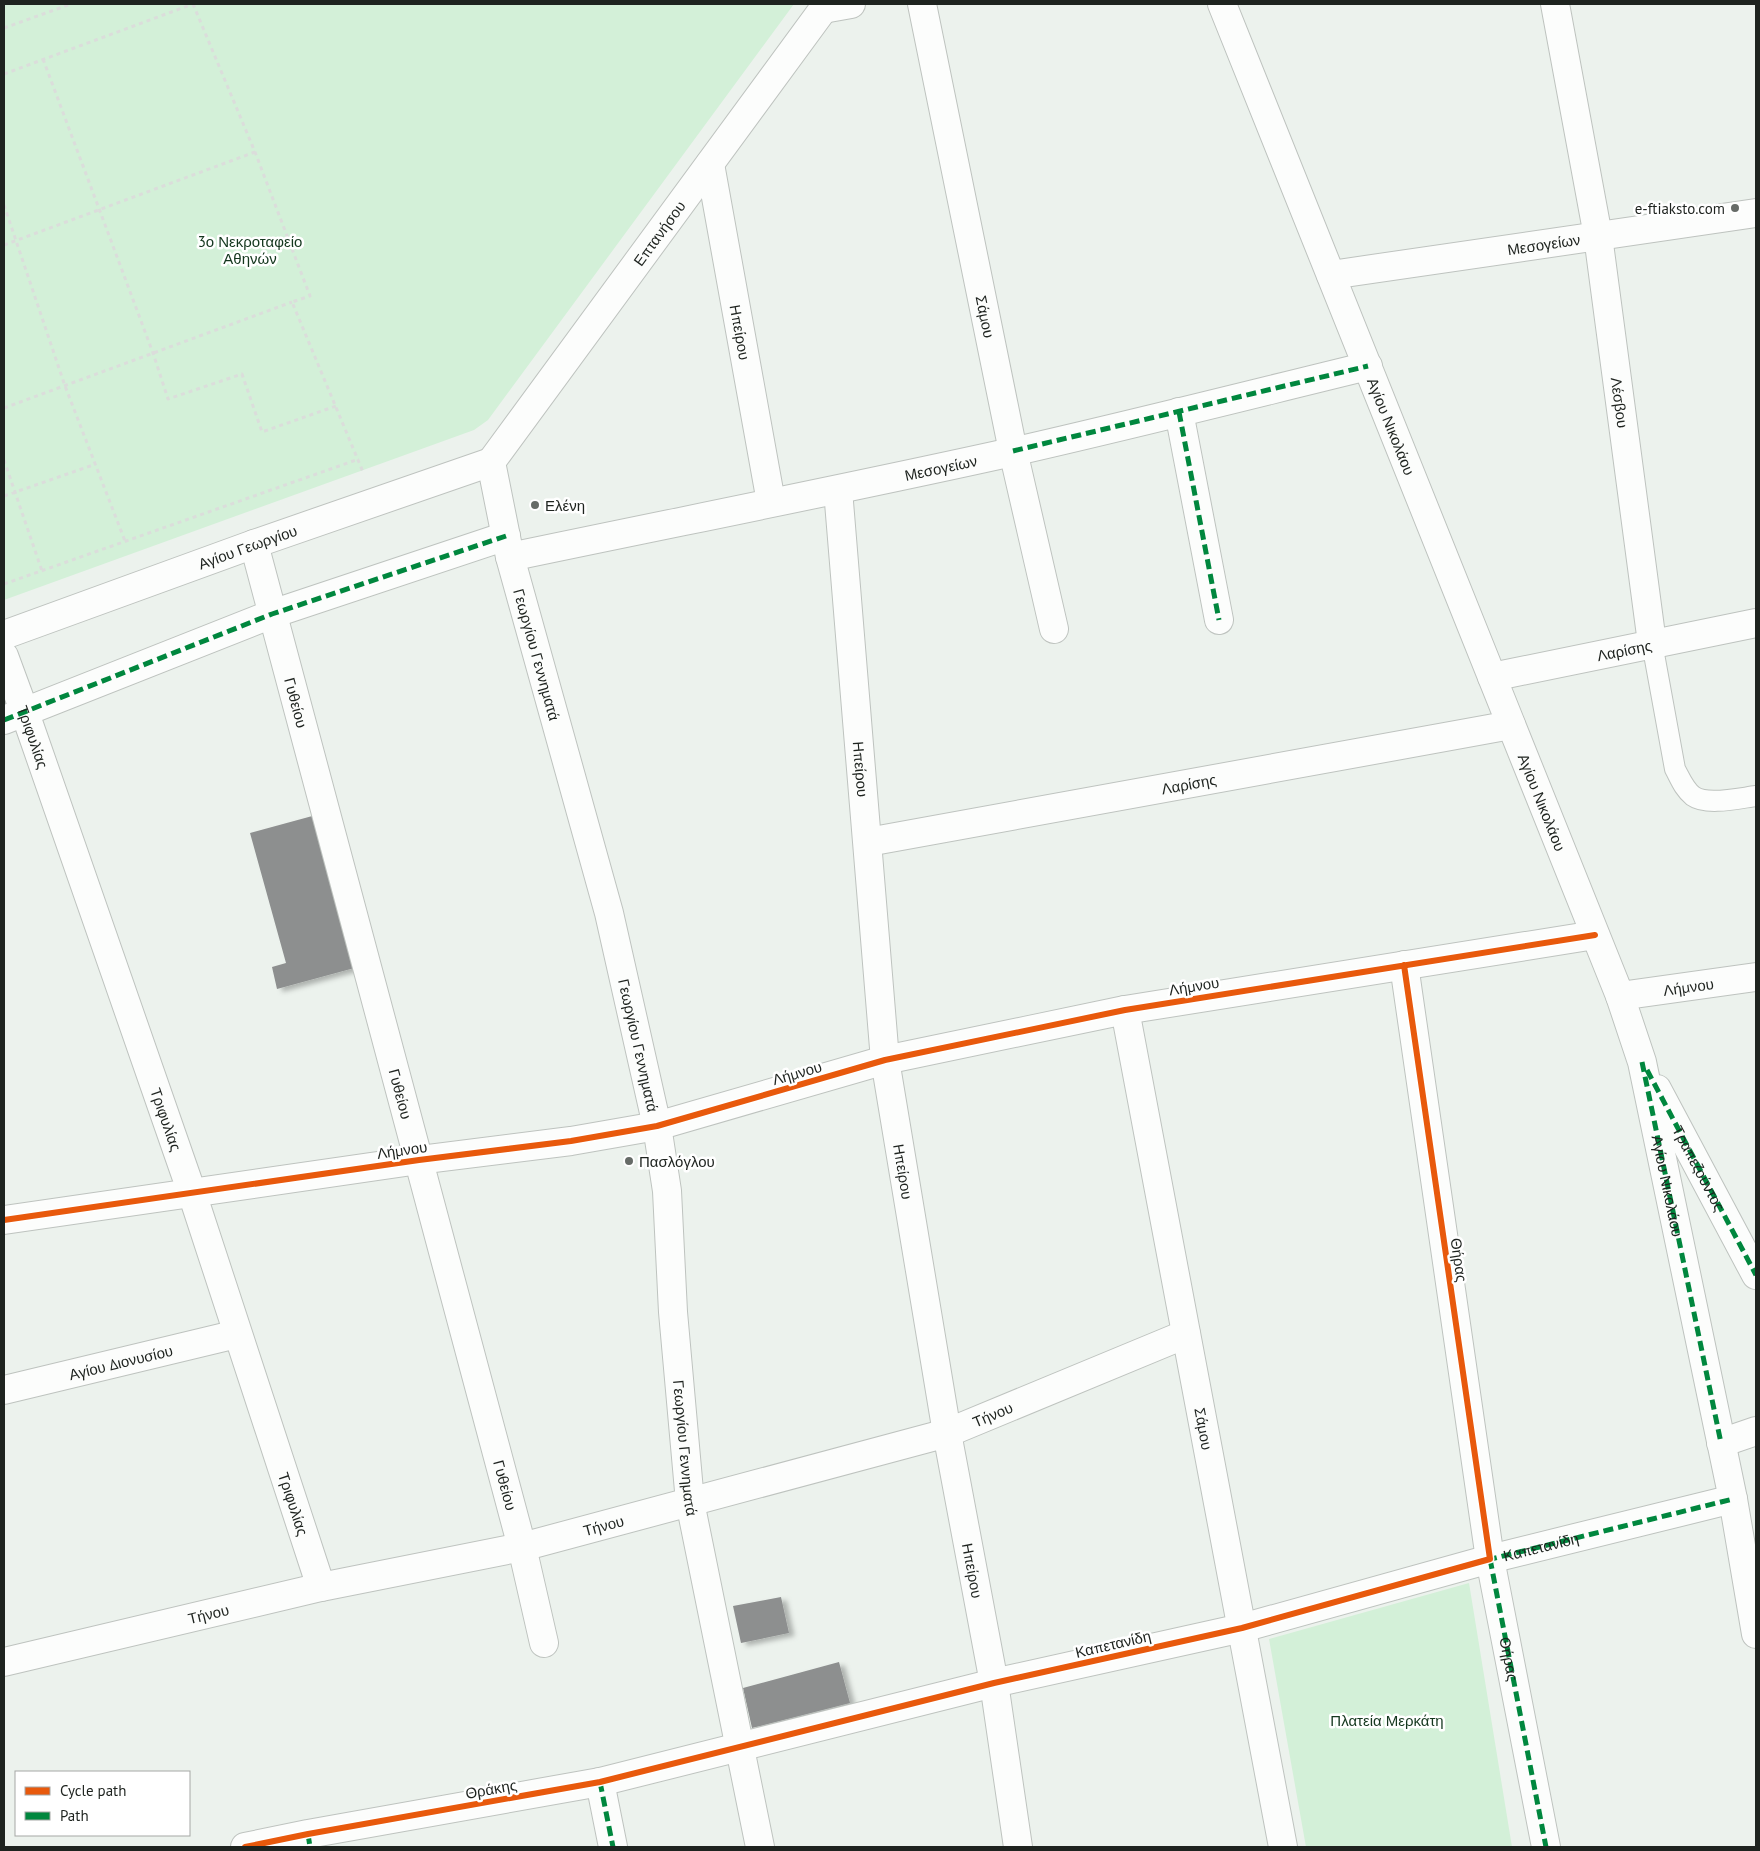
<svg xmlns="http://www.w3.org/2000/svg" width="1760" height="1851" viewBox="0 0 1760 1851" font-family="'PT Sans',sans-serif">
<style>
.green{fill:#d3f0d8}
.building{fill:#8d8f8f;filter:url(#shadow)}
.lines{fill:none;stroke-linecap:round;stroke-linejoin:round}
.lane-casing{stroke:#bec3bf;stroke-width:22}
.street-casing{stroke:#bec3bf;stroke-width:30}
.path{stroke:#dbdddb;stroke-width:3;stroke-dasharray:4 4;stroke-linecap:butt}
.lane{stroke:#fcfdfc;stroke-width:20}
.street{stroke:#fcfdfc;stroke-width:28}
.quiet{stroke:#00873e;stroke-width:5;stroke-dasharray:10 5;stroke-linecap:butt}
.cycleway-casing{stroke:#fff;stroke-width:9}
.cycleway{stroke:#e8590c;stroke-width:6}
.poi-dot{fill:#666b67;stroke:#fff;stroke-width:2}
.labels{text-anchor:middle;dominant-baseline:central;stroke-width:5;stroke-linejoin:round;paint-order:stroke}
.poi-label{font-size:15px;fill:#1e231f;stroke:#fff;text-anchor:start}
.street-label{font-size:15px;fill:#1e231f;stroke:#fff}
.park-label{font-size:15px;fill:#14371e;stroke:#fff}
</style>
<defs>
<filter id="shadow"><feDropShadow dx="5.5" dy="3" stdDeviation="2.5" flood-color="#0004"/></filter>
</defs>
<rect width="100%" height="100%" fill="#ecf2ed"/>
<path class="green" d="M 4,4 L 794,4 L 488,420 L 474,430 L 4,600 Z
M 1469,1583 L 1512,1847 L 1306,1847 L 1269,1639 Z"/>
<path class="building" d="M 316,815 L 358,967 L 277,989 L 272,967 L 286,963 L 250,833 Z
M 781,1597 L 789,1633 L 741,1643 L 733,1606 Z
M 839,1662 L 850,1703 L 752,1728 L 743,1688 Z"/>
<g class="lines">
<g class="lane-casing">
<path id="lane" d="M 1652,643 L 1675,769 C 1680,778 1684,789 1693,796 C 1707,806 1740,798 1756,796"/>
</g>
<g class="street-casing">
<g id="street">
<path id="s1" d="M 922,4 L 1013,451 L 1054,629"/>
<path id="s2" d="M 1222,4 L 1620,996 L 1642,1062 L 1733,1499 L 1756,1634"/>
<path id="s3" d="M 1555,4 L 1598,236 L 1652,643"/>
<path d="M 823,9 L 851,4"/>
<path id="s4" d="M 710,164 L 771,502"/>
<path id="s5" d="M 1331,275 L 1756,213"/>
<path d="M 1179,412 L 1219,620"/>
<path id="s6" d="M 491,462 L 510,557 L 609,913 L 657,1126 L 667,1191 L 673,1312 L 690,1502 L 760,1847"/>
<path id="s7" d="M 491,462 L 827,4"/>
<path id="s8" d="M 838,490 L 885,1060 L 947,1433 L 994,1683 L 1018,1847"/>
<path id="s9" d="M 254,544 L 522,1547 L 544,1643"/>
<path id="s10" d="M 510,557 C 677,522 845,489 1012,452 C 1131,425 1249,395 1368,366"/>
<path id="s11" d="M 4,635 L 254,544 L 491,462"/>
<path id="s12" d="M 4,656 L 25,713 L 192,1193 L 321,1587"/>
<path id="s13" d="M 1492,677 L 1756,623"/>
<path d="M 4,720 L 272,614 L 506,536"/>
<path id="s14" d="M 868,842 L 1511,725"/>
<path id="s15" d="M 1404,965 L 1490,1559 L 1546,1847"/>
<path id="s16" d="M 1620,996 L 1756,977"/>
<path id="s17" d="M 1125,1010 L 1283,1847"/>
<path d="M 1657,1089 L 1756,1275"/>
<path d="M 4,1220 L 419,1160 L 571,1141 L 657,1126 L 885,1060 L 1125,1010 L 1595,935"/>
<path id="s18" d="M 4,1390 L 237,1334"/>
<path d="M 1721,1443 L 1756,1431"/>
<path id="s19" d="M 4,1662 L 321,1587 L 522,1547 L 947,1433 L 1186,1334"/>
<path d="M 600,1782 L 613,1847"/>
<path id="s20" d="M 245,1847 L 308,1834 L 600,1782 L 994,1683 L 1242,1628 L 1490,1559 L 1733,1499"/>
</g>
</g>
<path class="path" d="M 193,4 L 255,152 L 310,296 L 292,302 L 363,472
M 4,28 L 71,4
M 43,59 L 153,353 L 168,399 L 242,374 L 262,432 L 336,406
M 4,74 L 193,4
M 4,205 L 65,386 L 125,541
M 4,245 L 255,152
M 4,408 L 292,302
M 4,460 L 42,571
M 4,496 L 96,464
M 4,584 L 359,459"/>
<use href="#lane" class="lane"/>
<use href="#street" class="street"/>
<g class="quiet">
<path d="M 1179,412 L 1219,620"/>
<path d="M 1013,451 L 1368,366"/>
<path d="M 4,720 L 272,614 L 506,536"/>
<path d="M 1642,1062 L 1721,1443"/>
<path id="s21" d="M 1647,1070 L 1756,1275"/>
<path d="M 1490,1559 L 1546,1847"/>
<path d="M 1487,1560 L 1733,1499"/>
<path d="M 600,1782 L 613,1847"/>
<path d="M 308,1834 L 310,1847"/>
</g>
<g class="cycleway-casing">
<path id="cycleway" d="M 4,1220 L 419,1160 L 571,1141 L 657,1126 L 885,1060 L 1125,1010 L 1595,935
M 245,1847 L 308,1834 L 600,1782 L 994,1683 L 1242,1628 L 1490,1559 L 1404,965"/>
</g>
<use href="#cycleway" class="cycleway"/>
</g>
<g class="poi-dot">
<circle cx="1735" cy="208" r="5"/>
<circle cx="535" cy="505" r="5"/>
<circle cx="629" cy="1161" r="5"/>
</g>
<g class="labels">
<g class="poi-label">
<text x="1725" y="208" text-anchor="end">e-ftiaksto.com</text>
<text x="545" y="505">Ελένη</text>
<text x="639" y="1161">Πασλόγλου</text>
</g>
<g class="street-label">
<text stroke="none"><textPath href="#s7" startOffset="284">Επτανήσου</textPath></text>
<text stroke="none"><textPath href="#s5" startOffset="215">Μεσογείων</textPath></text>
<text stroke="none"><textPath href="#s1" startOffset="319">Σάμου</textPath></text>
<text stroke="none"><textPath href="#s4" startOffset="171">Ηπείρου</textPath></text>
<text stroke="none"><textPath href="#s3" startOffset="404">Λέσβου</textPath></text>
<text stroke="none"><textPath href="#s2" startOffset="455">Αγίου Νικολάου</textPath></text>
<text stroke="none"><textPath href="#s10" startOffset="440">Μεσογείων</textPath></text>
<text stroke="none"><textPath href="#s11" startOffset="259">Αγίου Γεωργίου</textPath></text>
<text stroke="none"><textPath href="#s13" startOffset="135">Λαρίσης</textPath></text>
<text stroke="none"><textPath href="#s6" startOffset="198">Γεωργίου Γεννηματά</textPath></text>
<text stroke="none"><textPath href="#s9" startOffset="164">Γυθείου</textPath></text>
<text stroke="none"><textPath href="#s12" startOffset="86">Τριφυλίας</textPath></text>
<text stroke="none"><textPath href="#s8" startOffset="280">Ηπείρου</textPath></text>
<text stroke="none"><textPath href="#s14" startOffset="326">Λαρίσης</textPath></text>
<text stroke="none"><textPath href="#s2" startOffset="860">Αγίου Νικολάου</textPath></text>
<text transform="translate(1194 986) rotate(-9)">Λήμνου</text>
<text stroke="none"><textPath href="#s16" startOffset="69">Λήμνου</textPath></text>
<text stroke="none"><textPath href="#s6" startOffset="602">Γεωργίου Γεννηματά</textPath></text>
<text transform="translate(797 1073) rotate(-16)">Λήμνου</text>
<text stroke="none"><textPath href="#s9" startOffset="569">Γυθείου</textPath></text>
<text stroke="none"><textPath href="#s12" startOffset="491">Τριφυλίας</textPath></text>
<text transform="translate(402 1150) rotate(-8)">Λήμνου</text>
<text stroke="none"><textPath href="#s21" startOffset="111">Τραπεζούντος</textPath></text>
<text stroke="none"><textPath href="#s8" startOffset="685">Ηπείρου</textPath></text>
<text stroke="none"><textPath href="#s2" startOffset="1265">Αγίου Νικολάου</textPath></text>
<text transform="translate(1459 1260) rotate(82)">Θήρας</text>
<text stroke="none"><textPath href="#s18" startOffset="120">Αγίου Διονυσίου</textPath></text>
<text stroke="none"><textPath href="#s19" startOffset="1020">Τήνου</textPath></text>
<text stroke="none"><textPath href="#s17" startOffset="426">Σάμου</textPath></text>
<text stroke="none"><textPath href="#s6" startOffset="1008">Γεωργίου Γεννηματά</textPath></text>
<text stroke="none"><textPath href="#s9" startOffset="974">Γυθείου</textPath></text>
<text stroke="none"><textPath href="#s12" startOffset="896">Τριφυλίας</textPath></text>
<text stroke="none"><textPath href="#s19" startOffset="615">Τήνου</textPath></text>
<text stroke="none"><textPath href="#s20" startOffset="1331">Καπετανίδη</textPath></text>
<text stroke="none"><textPath href="#s8" startOffset="1090">Ηπείρου</textPath></text>
<text stroke="none"><textPath href="#s19" startOffset="210">Τήνου</textPath></text>
<text transform="translate(1113 1644) rotate(-13)">Καπετανίδη</text>
<text stroke="none"><textPath href="#s15" startOffset="702">Θήρας</textPath></text>
<text transform="translate(491 1789) rotate(-10)">Θράκης</text>
</g>
<g class="park-label">
<text x="250" y="241">3ο Νεκροταφείο<tspan x="250" dy="17">Αθηνών</tspan></text>
<text x="1387" y="1720">Πλατεία Μερκάτη</text>
</g>
</g>
<rect width="1760" height="1851" fill="none" stroke="#1e231f" stroke-width="10"/>
<rect x="15" y="1771" width="175" height="65" fill="#ffffff" stroke="#a5a7a5"/>
<rect x="25" y="1787" width="25" height="8" fill="#e8590c" stroke="#a5a7a5"/>
<text x="60" y="1796" font-size="15" fill="#1e231f">Cycle path</text>
<rect x="25" y="1812" width="25" height="8" fill="#00873e" stroke="#a5a7a5"/>
<text x="60" y="1821" font-size="15" fill="#1e231f">Path</text>
</svg>
